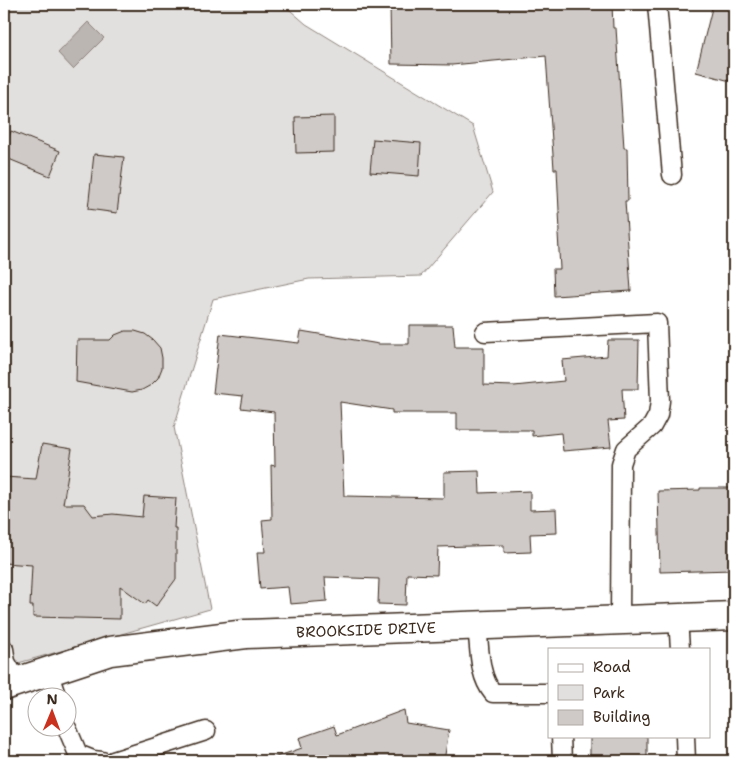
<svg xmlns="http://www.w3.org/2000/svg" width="738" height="765" viewBox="0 0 738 765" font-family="'Shantell Sans',sans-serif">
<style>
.green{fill:#e2e0de;stroke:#8e857e}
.water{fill:#bcb6b3;stroke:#887e77}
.building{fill:#cfcac7;stroke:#3b2a1e}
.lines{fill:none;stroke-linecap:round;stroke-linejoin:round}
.lane-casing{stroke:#3b2a1e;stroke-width:21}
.secondary-casing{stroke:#3b2a1e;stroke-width:31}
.lane{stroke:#fff;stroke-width:18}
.secondary{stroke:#fff;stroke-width:28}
.labels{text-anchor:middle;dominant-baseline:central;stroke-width:5;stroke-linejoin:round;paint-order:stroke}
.street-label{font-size:15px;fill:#3b2a1e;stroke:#fff}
</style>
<rect width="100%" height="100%" fill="#fff"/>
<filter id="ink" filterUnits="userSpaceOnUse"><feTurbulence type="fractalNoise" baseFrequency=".02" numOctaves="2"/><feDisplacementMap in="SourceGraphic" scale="10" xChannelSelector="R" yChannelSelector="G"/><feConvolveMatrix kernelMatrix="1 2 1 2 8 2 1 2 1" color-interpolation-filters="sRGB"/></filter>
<g filter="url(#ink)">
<path class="green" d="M 4,4 L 283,4 L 306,24 L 473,126 L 493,192 L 421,276 L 309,279 L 213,299 L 174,427 L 210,609 L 4,667 Z"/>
<path class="water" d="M 88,22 L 104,38 L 73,69 L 58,53 Z"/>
<path class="building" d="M 390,4 L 475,4 L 475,6 L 504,4 L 612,4 L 613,28 L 616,28 L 624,148 L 627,148 L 628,201 L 625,201 L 631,291 L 554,296 L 553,269 L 560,269 L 558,233 L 560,232 L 557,169 L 554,169 L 546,56 L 452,65 L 391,64 Z
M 713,4 L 734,9 L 734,82 L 696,72 Z
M 334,116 L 334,152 L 296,153 L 295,117 Z
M 11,131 L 60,151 L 50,176 L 4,157 L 4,149 Z
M 373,139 L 421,143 L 419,176 L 370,172 Z
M 94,154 L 124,157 L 117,213 L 88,209 Z
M 409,325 L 453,325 L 455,347 L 484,347 L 484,385 L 514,386 L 564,381 L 562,360 L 607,356 L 608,340 L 639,340 L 638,389 L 622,389 L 624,420 L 608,421 L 611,447 L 563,451 L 561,433 L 532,436 L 532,430 L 457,430 L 457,413 L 392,413 L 392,410 L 340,402 L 344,496 L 444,498 L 444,472 L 479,471 L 480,493 L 530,491 L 530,510 L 556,509 L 557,533 L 530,534 L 531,552 L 504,553 L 504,545 L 438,547 L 437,575 L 407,574 L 406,605 L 378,604 L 379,579 L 325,577 L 327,601 L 290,604 L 288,587 L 260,589 L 257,552 L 265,552 L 262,520 L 272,519 L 271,465 L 275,466 L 274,412 L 241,408 L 243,396 L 213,393 L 220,334 L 299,343 L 301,331 L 379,344 L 409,344 Z
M 125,331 L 135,331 L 145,334 L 153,340 L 160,348 L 162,358 L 162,368 L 158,378 L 151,385 L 142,390 L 132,392 L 76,382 L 77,340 L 110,340 L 115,335 Z
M 42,444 L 72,449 L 63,504 L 84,504 L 93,516 L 113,514 L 142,517 L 144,496 L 176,498 L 174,528 L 176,528 L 176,579 L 156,606 L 148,600 L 145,604 L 120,586 L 120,619 L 33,617 L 33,606 L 30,606 L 32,565 L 4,563 L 4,477 L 36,479 Z
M 700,488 L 734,488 L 734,570 L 660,572 L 658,491 L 700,490 Z
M 404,710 L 406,723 L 449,730 L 444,761 L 274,761 L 273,758 L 302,748 L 299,738 L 334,726 L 337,735 Z
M 590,736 L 647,736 L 647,761 L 590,761 Z"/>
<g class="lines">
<g class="lane-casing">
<path id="lane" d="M 657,4 L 672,175
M 485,332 L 657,323 L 660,401 L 658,415 L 652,426 L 626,449 L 621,464 L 620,621
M 678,618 L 680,649
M 477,626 C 480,648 478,675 493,693 L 549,693
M 4,649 L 6,662 L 17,681
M 48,671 L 57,698
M 67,728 L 78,754 L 93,760 L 102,761
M 561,736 L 562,761
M 685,736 L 686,761
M 113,761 L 206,731"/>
</g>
<g class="secondary-casing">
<path id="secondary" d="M 4,686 L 110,651 L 246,634 L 734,616"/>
</g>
<use href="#lane" class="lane"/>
<use href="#secondary" class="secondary"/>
</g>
</g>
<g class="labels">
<g class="street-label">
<text transform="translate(366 630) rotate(-2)">BROOKSIDE DRIVE</text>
</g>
</g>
<rect width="738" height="765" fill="none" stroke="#fff" stroke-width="20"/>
<rect x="10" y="10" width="718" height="745" fill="none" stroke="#3b2a1e" stroke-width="2" filter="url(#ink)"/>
<rect x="548" y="648" width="162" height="90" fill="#ffffff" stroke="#b1aaa5"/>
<rect x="558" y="664" width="25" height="8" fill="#ffffff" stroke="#b1aaa5"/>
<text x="593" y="672" font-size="15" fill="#3b2a1e">Road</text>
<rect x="558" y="685" width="25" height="15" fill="#e2e0de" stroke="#b1aaa5"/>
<text x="593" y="698" font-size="15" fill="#3b2a1e">Park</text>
<rect x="558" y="710" width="25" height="15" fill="#cfcac7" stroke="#b1aaa5"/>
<text x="593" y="722" font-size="15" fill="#3b2a1e">Building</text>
<g transform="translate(52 712) rotate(1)"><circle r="24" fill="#ffffff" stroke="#b1aaa5"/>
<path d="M0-4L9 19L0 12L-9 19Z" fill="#c8321e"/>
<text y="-8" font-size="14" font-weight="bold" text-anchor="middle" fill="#3b2a1e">N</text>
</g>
</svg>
